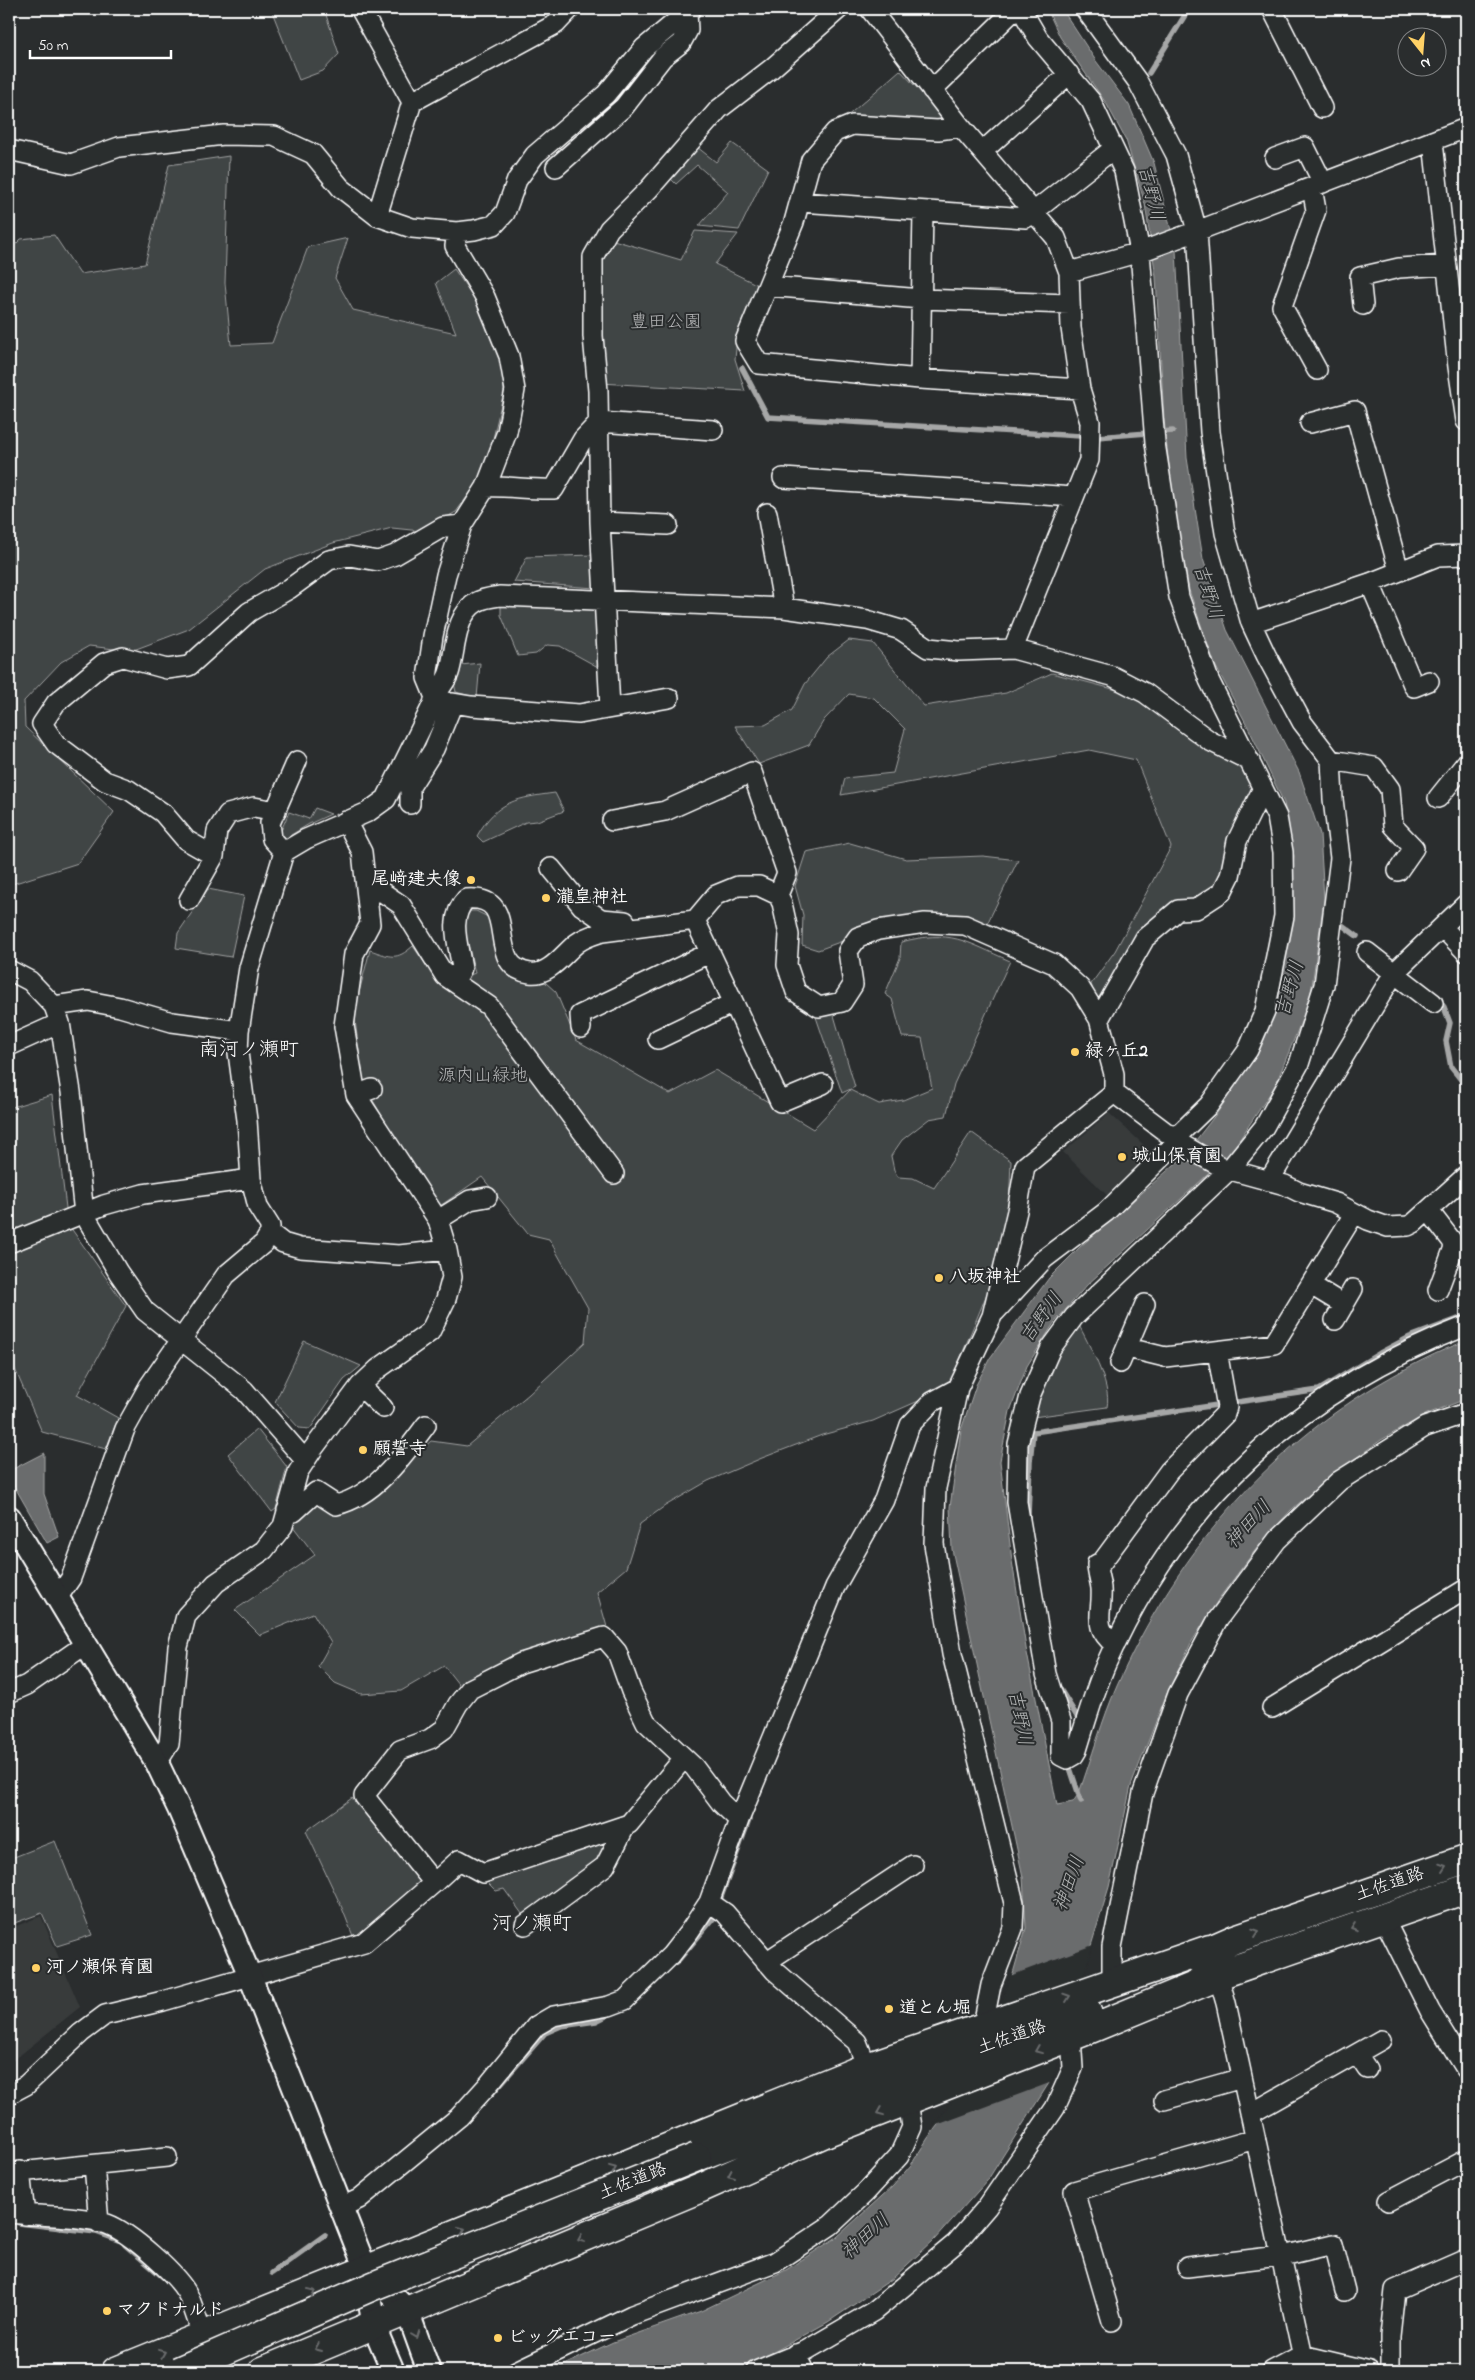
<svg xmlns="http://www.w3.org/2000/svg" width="1475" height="2380" viewBox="0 0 1475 2380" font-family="'Indie Flower','Klee One',sans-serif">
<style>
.built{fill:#373a3b}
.green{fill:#414445;stroke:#a0a2a2}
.water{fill:#6a6c6d;stroke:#a6a7a7}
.pier{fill:#2a2d2e}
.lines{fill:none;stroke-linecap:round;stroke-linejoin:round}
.stream{stroke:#a6a7a7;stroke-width:5.5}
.minor-casing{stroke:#fff;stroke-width:22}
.tertiary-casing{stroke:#fff;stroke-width:26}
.trunk-casing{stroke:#fff;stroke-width:31}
.minor{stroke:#2a2d2e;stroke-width:19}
.tertiary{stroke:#2a2d2e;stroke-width:22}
.trunk{stroke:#2a2d2e;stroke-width:28}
.trunk-bridge-casing{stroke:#fff;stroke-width:31;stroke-linecap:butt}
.trunk-bridge{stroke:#2a2d2e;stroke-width:28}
.oneway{stroke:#6a6c6d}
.poi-dot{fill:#ffd166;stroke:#2a2d2e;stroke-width:2}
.labels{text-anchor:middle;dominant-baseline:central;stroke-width:4;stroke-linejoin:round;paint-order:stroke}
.park-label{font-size:18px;fill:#b3b4b5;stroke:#2a2d2e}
.poi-label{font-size:18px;font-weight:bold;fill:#fff;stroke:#2a2d2e;text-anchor:start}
.street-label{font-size:18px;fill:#fff;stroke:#2a2d2e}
.water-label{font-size:19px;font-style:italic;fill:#b4b6b6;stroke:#2a2d2e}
.quarter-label{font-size:20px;fill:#fff;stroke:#2a2d2e}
</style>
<rect width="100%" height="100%" fill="#2a2d2e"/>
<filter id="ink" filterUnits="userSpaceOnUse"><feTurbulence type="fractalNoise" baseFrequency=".02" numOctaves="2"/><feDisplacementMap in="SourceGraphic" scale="10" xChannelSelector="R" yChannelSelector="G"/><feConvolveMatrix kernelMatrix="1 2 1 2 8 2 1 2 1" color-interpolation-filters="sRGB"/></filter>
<g filter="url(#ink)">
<path class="built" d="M 1109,1113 L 1157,1157 L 1109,1197 L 1063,1152 Z
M 41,1916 L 80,2007 L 9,2064 L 9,1929 Z"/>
<path class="green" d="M 271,9 L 324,9 L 339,54 L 323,71 L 299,80 Z
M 900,70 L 948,121 L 844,119 Z
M 732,143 L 768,169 L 739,230 L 699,226 L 728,192 L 697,165 L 676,184 L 669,177 L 697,147 L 716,162 Z
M 229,156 L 225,283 L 231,345 L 272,343 L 308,247 L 348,238 L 335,278 L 353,310 L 456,333 L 436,283 L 454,269 L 483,311 L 503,367 L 504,391 L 492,443 L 478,482 L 456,512 L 421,531 L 392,528 L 333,543 L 265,569 L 189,629 L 131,651 L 89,646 L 61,662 L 24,701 L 25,727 L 114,812 L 78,863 L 9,885 L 9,251 L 21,239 L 54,235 L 80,274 L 145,264 L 169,165 Z
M 695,231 L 738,234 L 715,264 L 760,286 L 737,338 L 735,359 L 745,391 L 600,383 L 600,258 L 610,239 L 681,260 Z
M 594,555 L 595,588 L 514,582 L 527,557 Z
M 501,602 L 595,604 L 598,667 L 560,646 L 547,645 L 536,654 L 518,656 L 501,615 Z
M 849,640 L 873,643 L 924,706 L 1006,693 L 1052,673 L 1132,694 L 1243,767 L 1254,791 L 1224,876 L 1196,905 L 1177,905 L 1100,1011 L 1091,984 L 1115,951 L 1171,847 L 1136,760 L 1089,750 L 841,795 L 845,778 L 893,773 L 905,729 L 874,698 L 849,694 L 824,720 L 809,745 L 759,764 L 735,726 L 765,725 L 792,710 L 805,684 L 827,657 Z
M 480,663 L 477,698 L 456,692 L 454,683 L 461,665 Z
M 555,793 L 564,811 L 537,821 L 526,822 L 483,842 L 477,836 C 497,800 518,798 555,793 Z
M 315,808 L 331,814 L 309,824 L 286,838 L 280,833 L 289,812 L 309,819 Z
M 850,843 L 906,859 L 983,856 L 1018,860 L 987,924 L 951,915 L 878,919 L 848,939 L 818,950 L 802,945 L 803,915 L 795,886 L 806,852 Z
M 208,889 L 244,896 L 231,957 L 176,948 L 178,933 Z
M 469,911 L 476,911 L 488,917 L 514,976 L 535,983 L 545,982 L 556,992 L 576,1040 L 670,1094 L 715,1070 L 813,1129 L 850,1090 L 879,1104 L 903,1100 L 932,1088 L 922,1038 L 902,1037 L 892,999 L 885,994 L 900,958 L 901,942 C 951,929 965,941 1010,961 L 954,1084 L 946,1116 L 929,1119 L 902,1140 L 891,1156 L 894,1170 L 898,1177 L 913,1178 L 934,1188 L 971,1132 L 1011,1161 L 1009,1209 L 1001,1260 L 948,1388 L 873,1421 L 822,1435 L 762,1458 L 708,1481 L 665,1506 L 640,1524 L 626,1568 L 597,1592 L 607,1627 L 567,1638 L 499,1663 L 462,1689 L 444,1666 L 401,1691 L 361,1694 L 335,1683 L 318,1666 L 331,1643 L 313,1613 L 260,1635 L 235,1610 L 315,1555 L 292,1525 L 314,1502 L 328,1512 C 366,1508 403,1465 431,1441 L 467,1446 L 529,1394 L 585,1342 L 588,1308 L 549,1239 L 528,1234 L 482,1177 L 437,1208 L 363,1084 L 354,1012 L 370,950 C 391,957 396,961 413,946 L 441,987 L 475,973 L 464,927 Z
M 833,1012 L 855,1087 L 842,1093 L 816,1017 Z
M 52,1095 L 68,1224 L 126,1306 L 77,1395 L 118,1418 L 106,1449 L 42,1432 L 9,1355 L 9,1248 L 16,1245 L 9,1221 L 9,1108 Z
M 1078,1323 C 1088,1344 1112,1384 1107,1407 L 1033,1417 L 1044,1376 Z
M 304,1341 L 361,1366 L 344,1380 L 310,1429 L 299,1428 L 275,1402 Z
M 257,1429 L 287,1467 L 276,1509 L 272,1512 L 228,1454 Z
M 352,1798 L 424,1885 L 365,1936 L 353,1936 L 342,1908 L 306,1831 Z
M 606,1838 L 607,1845 L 596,1863 L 525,1918 L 504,1889 L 496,1891 L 483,1878 Z
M 55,1841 L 92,1935 L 57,1946 L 42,1913 L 9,1925 L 9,1859 Z"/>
<path class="water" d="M 1047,9 L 1062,9 L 1096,61 L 1129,105 L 1154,163 L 1176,250 L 1187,458 L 1203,559 L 1227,630 L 1299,772 L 1320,834 L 1324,899 L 1310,1000 L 1275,1086 L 1230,1154 L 1087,1285 L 1054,1323 L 1027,1366 L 1010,1411 L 1000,1461 L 1012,1561 L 1026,1648 L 1057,1805 L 1073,1802 L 1079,1793 C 1092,1757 1102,1720 1117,1686 C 1173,1559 1265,1450 1384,1381 C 1410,1366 1438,1351 1466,1341 L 1466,1399 L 1427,1414 L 1381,1440 L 1335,1473 L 1291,1510 L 1257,1548 L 1220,1597 L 1191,1643 L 1165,1698 L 1131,1786 L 1109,1887 L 1049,2083 L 987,2181 L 934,2240 L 892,2279 L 828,2322 L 750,2365 L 733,2371 L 551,2371 L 613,2342 L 701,2311 L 786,2270 L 837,2237 L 893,2186 L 911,2165 L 928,2138 L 953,2105 L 995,2036 L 1026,1928 L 1023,1877 L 952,1549 L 950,1507 L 961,1430 L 976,1385 L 990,1358 L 1049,1278 L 1080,1247 L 1182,1158 L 1217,1113 L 1259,1051 L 1275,1005 L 1287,949 L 1294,856 L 1284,803 L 1248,727 L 1215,665 L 1189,590 L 1172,496 L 1164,419 L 1156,277 L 1145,204 L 1126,140 L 1106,103 L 1060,37 Z
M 44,1453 L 44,1494 L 59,1537 L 47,1543 L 9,1477 L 9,1471 Z"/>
<path class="pier" d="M 1093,1945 L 1052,2082 L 934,2126 L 986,2054 L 1010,1976 Z"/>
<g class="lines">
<path class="stream" d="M 1149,73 L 1187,12 L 1191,9
M 742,368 L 768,417 L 1097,437 L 1173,431
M 1338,922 L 1357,936
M 1437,998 L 1444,1007 L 1450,1023 L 1446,1041 L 1451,1067 L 1466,1086
M 1027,1435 L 1027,1433 L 1319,1390 L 1380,1353 L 1410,1337 L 1466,1316
M 1028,1517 L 1030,1462 L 1033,1432
M 1058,1686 L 1078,1718
M 1069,1765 L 1081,1801
M 676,1963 L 713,1919 L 749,1820
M 491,2095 L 545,2033 L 561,2026 L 596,2021 L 612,2013
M 19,2223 L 96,2232 L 118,2240
M 125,2245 L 164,2278
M 272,2273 L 325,2235"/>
<g class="minor-casing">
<path id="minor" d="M 368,9 L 362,12 L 412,102
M 870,9 L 961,127 L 1056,238 L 1069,272 L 1071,328 L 1080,389 L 1090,422 L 1089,460 L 1013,649
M 1021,9 L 1038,38 L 1091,101 L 1124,171 L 1140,252 L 1155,443 L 1179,597 L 1209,680 L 1277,817 L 1283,852 L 1284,916 L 1265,1011 L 1248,1050 L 1209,1105 L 1175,1138
M 1085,9 L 1138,82 L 1176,155 L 1197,231 L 1210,432 L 1225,533 L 1251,623 L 1266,655 L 1302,722 L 1331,760 L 1333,799 L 1340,858 L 1324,985 L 1299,1064 L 1264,1127 L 1229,1170 L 1074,1317 L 1051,1348 L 1030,1396 L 1018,1444 L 1017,1502 L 1046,1674 L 1061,1721 L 1061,1756 L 1067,1759 L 1074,1755 L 1077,1750 C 1086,1721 1094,1692 1106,1664 C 1177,1502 1302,1389 1466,1326
M 1272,9 L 1322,108
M 932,90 L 1010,14
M 961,127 L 938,130 L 852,125 L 835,132 L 811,160 L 794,222 L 745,341 L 759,364 L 920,379 L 1080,389
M 1433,142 L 1458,367 L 1466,421
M 9,150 L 71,164 L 119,147 L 224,135 L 274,136 L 313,154 L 341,188 L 377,216 L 412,228 L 457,232 L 474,230 L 494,225 L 505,213 L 517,180 L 535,155 L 606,94 L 644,48 L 691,9
M 983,151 L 1069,74
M 1275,158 L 1305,147 L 1323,183
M 556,167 L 624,107 L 663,57 L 681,43 L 688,30 L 687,12
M 1312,188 L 1316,210 L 1282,306 L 1317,370
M 801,202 L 1026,218 L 1113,149
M 377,216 L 412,102 L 556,24 L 570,9
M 457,232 L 455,246 L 485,297 L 509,356 L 515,390 L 507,432 L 486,487 L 462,525 L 446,575 L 433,636 L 427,678 L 434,695 L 447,702 L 471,706 L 579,714 L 669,698
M 1069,272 L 1140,252 L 1197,231 L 1466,128
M 768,286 L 921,299 L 1070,304
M 1363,305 L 1360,277 L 1399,268 L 1446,265
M 920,379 L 923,211
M 1310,423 L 1355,411 L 1399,571
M 783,478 L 1074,497
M 486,487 C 509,486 530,490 554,489 L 583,439 L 599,422 L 713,430
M 767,513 L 784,608
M 600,522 L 668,525
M 1370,583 L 1414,687 L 1429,681
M 1251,623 L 1370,583 L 1438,556 L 1466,555
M 610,708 L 600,522 L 598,391 L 593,336 L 593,257 L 609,229 L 649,189 L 719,109 L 771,69 L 839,9
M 1331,760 L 1374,767 L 1390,789 L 1393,826 L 1414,848 L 1398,871
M 1438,798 L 1466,763
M 410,804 L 410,787 L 434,749 L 453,703
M 612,821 L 665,811 L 752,772 L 787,873 L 778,895
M 284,852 L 272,839 L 270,823 L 297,761
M 214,856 L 186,840 L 163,813 L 129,790 L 105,781 L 56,744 L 42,724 L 56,703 L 104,663 L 123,657 L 167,669 L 189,666 L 249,612 L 289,589 L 329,560 L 349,556 L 378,561 L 395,555 L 443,527 L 462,525
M 551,868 L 582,906 L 601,919 L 625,921
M 367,890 L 382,892 L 401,905 L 445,976 L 489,1006 L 614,1174
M 189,900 L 214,856 L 217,831 L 228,814 L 254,807 L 276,811
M 695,920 L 780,1102 L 823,1084
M 1443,928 L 1466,952
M 1367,952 L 1394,973 L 1466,904
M 9,970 L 30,981 L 54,1006 L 60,1023 L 71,1092 L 84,1214 L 118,1272 L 145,1311 L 244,1390 L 305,1460
M 445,976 L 459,974 L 462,968 C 458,943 448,918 466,899 C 524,894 481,966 530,973 C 549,976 564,953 577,943 C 585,937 593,935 602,932 L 695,920 L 716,895 L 738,886 L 759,886 L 778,895 L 782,903 L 789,935 L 787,965 L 796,992 L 819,1007 L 842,1002 L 853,985 L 848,951 L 858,937 L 878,930 L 925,923 L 965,925 L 1054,964 L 1080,988 L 1099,1019 L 1114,1074 L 1114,1093
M 54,1006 L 88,1001 L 120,1007 L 172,1022 L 239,1031
M 1099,1019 L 1145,938 L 1178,910 L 1196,909 L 1222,892 L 1230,876 L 1237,841 L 1262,790
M 581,1028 L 580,1015 L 709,953
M 658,1039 L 733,1003
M 9,1046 L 60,1023
M 1114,1093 L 1183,1145 L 1223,1168 L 1285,1185 L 1299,1192 L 1336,1203 L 1368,1220 L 1388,1227 L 1408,1226 L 1414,1223 L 1466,1176
M 356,1095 L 372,1089
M 1269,1181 L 1394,973 L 1433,1003
M 1429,1211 L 1452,1241 L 1454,1247 L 1438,1290
M 438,1220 L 470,1200 L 487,1197
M 270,1233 L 283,1243 L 300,1248 L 399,1255 L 447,1250
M 9,1243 L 104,1205 L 143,1194 L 251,1179 L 247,1120 L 238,1053 L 239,1031 L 249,968 L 284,852 L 306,839 L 368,812 L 386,799 L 433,704 C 435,691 445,685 449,673 C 456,652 454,615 477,602 C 483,598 493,597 500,596 L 784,608 L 867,620 L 901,630 L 928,648 L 959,651 L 1013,649 L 1112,676 L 1145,693 L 1210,741 L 1250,761
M 1311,1285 L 1344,1305
M 995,1312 L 1044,1259 L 1106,1212 L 1178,1141
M 1335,1320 L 1353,1289
M 1128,1348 L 1165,1357 L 1274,1344 L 1354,1214
M 1120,1363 L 1145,1304
M 360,1386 L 383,1408
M 287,1510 L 294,1512 L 316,1492 L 336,1505 C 375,1496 403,1456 426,1425
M 58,1597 L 71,1578 L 125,1429 L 149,1386 L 226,1275 L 264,1243 L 270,1233 L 270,1226 L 258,1207 L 251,1179
M 1115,1645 C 1091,1626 1103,1614 1101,1588 C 1100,1580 1097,1573 1097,1564 L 1102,1562 L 1169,1471 L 1225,1414 L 1227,1407 L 1217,1351
M 9,1693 L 27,1685 L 86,1644
M 1272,1708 L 1466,1589
M 157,1763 L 169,1744 L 178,1647 L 186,1616 L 216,1583 L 264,1550 L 283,1526 L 298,1472 L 313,1449 L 360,1386 L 378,1369 L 430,1332 L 446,1299 L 452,1277 L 447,1250 L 438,1220 L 356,1095 L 344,1026 L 354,954 L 370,924 L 362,852 L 346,821
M 434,1883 L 459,1860 L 483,1873 L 629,1824 L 684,1758
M 709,1902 L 725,1913 L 775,1971 L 857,2042 L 867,2067
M 1383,1917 L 1430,2011 L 1466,2069
M 525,1925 L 605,1866 L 626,1825
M 766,1962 L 913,1865
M 1215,1965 L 1226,2003 L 1306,2371
M 1112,1982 L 1112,1947 L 1143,1793 L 1178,1694 L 1218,1619 L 1277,1540 L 1339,1481 L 1425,1427 L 1466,1413
M 983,2025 L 991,1985 L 1013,1928 L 1014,1903 L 952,1654 L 934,1544 L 936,1488 L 958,1388 L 992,1316 L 1017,1211 L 1025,1166 L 1114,1093
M 1357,2054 L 1367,2069
M 9,2094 L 26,2085 L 81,2033 L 105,2015 L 163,2001 L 364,1943 L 434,1883 L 364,1796 L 400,1750 L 430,1739 L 444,1729 L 458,1704 L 470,1689 L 521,1663 L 604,1637 L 617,1652 L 631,1691 L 646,1722 L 694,1767 L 721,1803 L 739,1820
M 1164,2100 L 1242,2078
M 1250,2114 L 1381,2040
M 94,2165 L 99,2223
M 20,2171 L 25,2215
M 9,2173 L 167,2157
M 1388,2201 L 1466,2160
M 342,2207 L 359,2199 L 459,2117 L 488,2085 L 536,2026 L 553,2016 L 609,2006 L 625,2000 L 671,1955 L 689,1932 L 709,1902 L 739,1820 L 835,1587 L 884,1500 L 910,1425 L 932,1402 L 958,1388
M 9,2213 C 37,2216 81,2215 107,2224 C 129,2232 179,2275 189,2297 C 194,2309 198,2323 203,2336
M 1187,2267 L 1287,2255 L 1333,2244 L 1345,2291
M 1112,2321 L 1074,2191 L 1255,2139
M 516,2371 L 632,2315 L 775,2262 L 831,2225 L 865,2193 L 899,2156 L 912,2127 L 908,2101
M 756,2371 L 807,2350 L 874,2311 L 956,2243 L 987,2207 L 1055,2108 L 1073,2068 L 1071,2037
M 793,2371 L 802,2367 L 795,2354
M 1272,2371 L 1302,2355 L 1369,2371
M 1390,2371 L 1390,2336 L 1395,2290 L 1466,2259"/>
</g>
<g class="tertiary-casing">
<path id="tertiary" d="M 9,1517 L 157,1763 L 179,1809 L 250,1976 L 366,2270 L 373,2324 L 393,2371
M 369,2272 L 407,2310 L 429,2371"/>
</g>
<g class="trunk-casing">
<path id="trunk" d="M 1194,1957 L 1235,1939 L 1466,1859
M 1201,1981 L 1466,1889
M 697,2157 L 955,2058 L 1087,2011
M 116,2371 L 867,2067 L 1210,1949
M 263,2371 L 701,2188 L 827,2132 L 1083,2032 L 1219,1976"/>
</g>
<use href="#minor" class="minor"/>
<use href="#tertiary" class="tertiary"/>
<use href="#trunk" class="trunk"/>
<g class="trunk-bridge-casing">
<path id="trunk-bridge" d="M 178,2371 L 373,2286 L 697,2157"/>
</g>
<use href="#trunk-bridge" class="trunk-bridge"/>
</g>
<defs><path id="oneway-chevron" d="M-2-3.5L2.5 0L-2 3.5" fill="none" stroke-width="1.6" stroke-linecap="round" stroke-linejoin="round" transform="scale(1.25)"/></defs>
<g class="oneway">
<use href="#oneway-chevron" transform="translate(1443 1867) rotate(-19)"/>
<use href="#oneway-chevron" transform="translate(1354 1927) rotate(160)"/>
<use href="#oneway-chevron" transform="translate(1256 1932) rotate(-19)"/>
<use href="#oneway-chevron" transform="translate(1067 1997) rotate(-19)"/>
<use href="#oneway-chevron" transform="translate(1038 2050) rotate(158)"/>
<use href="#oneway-chevron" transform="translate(880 2112) rotate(158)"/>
<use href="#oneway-chevron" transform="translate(613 2169) rotate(-22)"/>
<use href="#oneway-chevron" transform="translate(731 2175) rotate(156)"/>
<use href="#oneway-chevron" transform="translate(462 2230) rotate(-22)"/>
<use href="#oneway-chevron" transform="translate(581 2239) rotate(158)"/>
<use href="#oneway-chevron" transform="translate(312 2292) rotate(-23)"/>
<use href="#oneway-chevron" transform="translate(416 2335) rotate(69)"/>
<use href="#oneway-chevron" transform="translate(318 2348) rotate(157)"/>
<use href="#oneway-chevron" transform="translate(162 2353) rotate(-22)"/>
</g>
</g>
<g class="poi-dot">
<circle cx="471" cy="880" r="5"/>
<circle cx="546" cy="898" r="5"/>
<circle cx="1075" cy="1052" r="5"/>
<circle cx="1122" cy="1157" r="5"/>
<circle cx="939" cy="1278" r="5"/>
<circle cx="363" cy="1450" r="5"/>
<circle cx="36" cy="1968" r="5"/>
<circle cx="889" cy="2009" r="5"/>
<circle cx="107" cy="2311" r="5"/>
<circle cx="498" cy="2338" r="5"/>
</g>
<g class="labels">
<g class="park-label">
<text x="666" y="323">豊田公園</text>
<text x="483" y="1077">源内山緑地</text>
</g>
<g class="poi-label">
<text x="461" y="880" text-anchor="end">尾﨑建夫像</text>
<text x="556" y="898">瀧皇神社</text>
<text x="1085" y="1052">緑ヶ丘2</text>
<text x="1132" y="1157">城山保育園</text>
<text x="949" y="1278">八坂神社</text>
<text x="373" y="1450">願誓寺</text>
<text x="46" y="1968">河ノ瀬保育園</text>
<text x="899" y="2009">道とん堀</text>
<text x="117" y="2311">マクドナルド</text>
<text x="508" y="2338">ビッグエコー</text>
</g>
<g class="street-label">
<text transform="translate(1390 1885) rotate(-19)">土佐道路</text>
<text transform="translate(1012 2038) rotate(-19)">土佐道路</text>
<text transform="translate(633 2182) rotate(-22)">土佐道路</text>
</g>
<g class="water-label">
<text transform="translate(1150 193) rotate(76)">吉野川</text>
<text transform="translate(1207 592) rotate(72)">吉野川</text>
<text transform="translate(1291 989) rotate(-74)">吉野川</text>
<text transform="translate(1042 1318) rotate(-54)">吉野川</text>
<text transform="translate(1249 1525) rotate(-47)">神田川</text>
<text transform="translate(1019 1718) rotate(78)">吉野川</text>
<text transform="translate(1070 1884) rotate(-70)">神田川</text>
<text transform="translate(866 2237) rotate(-42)">神田川</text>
</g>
<g class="quarter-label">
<text x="249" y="1050">南河ノ瀬町</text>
<text x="532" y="1924">河ノ瀬町</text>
</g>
</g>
<rect width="1475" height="2380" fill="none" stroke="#2a2d2e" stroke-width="30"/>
<rect x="15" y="15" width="1445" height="2350" fill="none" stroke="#fff" stroke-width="2" filter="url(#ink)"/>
<g transform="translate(1422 52) rotate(163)"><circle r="24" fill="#2a2d2e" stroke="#7f8182"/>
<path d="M0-4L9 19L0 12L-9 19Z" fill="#ffd166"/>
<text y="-8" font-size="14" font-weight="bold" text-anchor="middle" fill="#ffffff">N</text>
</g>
<path d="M30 50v8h141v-8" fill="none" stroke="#ffffff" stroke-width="2.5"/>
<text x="38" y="50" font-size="15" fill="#ffffff" stroke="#2a2d2e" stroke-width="4" paint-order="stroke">50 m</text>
</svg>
